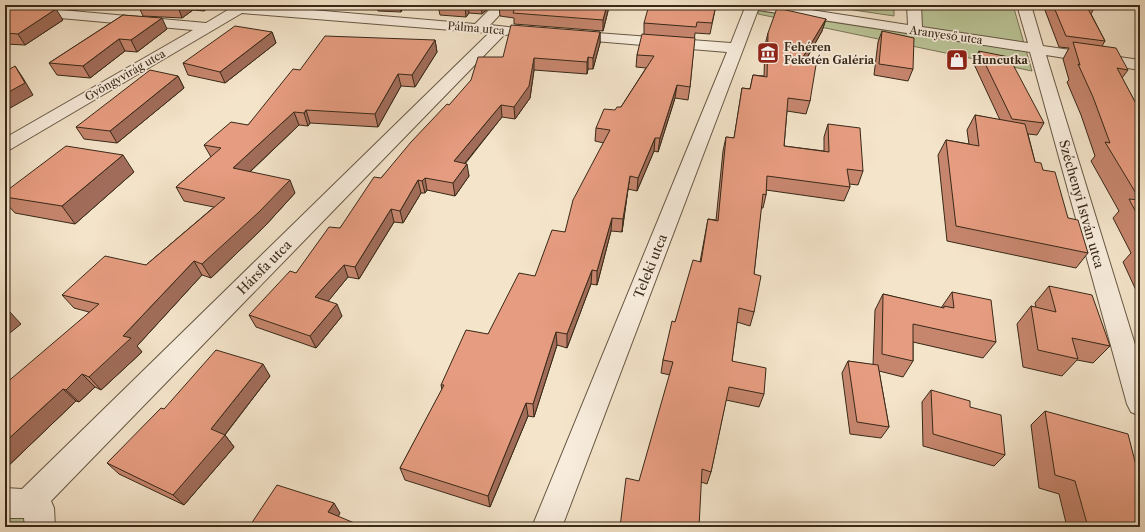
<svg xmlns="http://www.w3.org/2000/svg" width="1145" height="532" viewBox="0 0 1145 532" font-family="'Libre Caslon Text',serif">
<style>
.green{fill:#bac497;stroke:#797658}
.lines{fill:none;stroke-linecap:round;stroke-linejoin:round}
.minor-casing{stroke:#675844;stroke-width:2}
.minor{fill:#f8eddd;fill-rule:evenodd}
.wall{fill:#c6866e;stroke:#382918}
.shaded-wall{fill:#a16d5a;stroke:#382918}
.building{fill:#e69c80;stroke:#382918}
.labels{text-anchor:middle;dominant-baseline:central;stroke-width:3.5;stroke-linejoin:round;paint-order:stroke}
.far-street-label{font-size:11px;fill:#382918;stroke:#f8eddd}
.far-poi-label{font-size:11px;font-weight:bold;fill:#382918;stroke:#f8eddd;text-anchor:start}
.street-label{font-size:13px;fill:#382918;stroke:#f8eddd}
</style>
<rect width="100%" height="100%" fill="#f4e4ca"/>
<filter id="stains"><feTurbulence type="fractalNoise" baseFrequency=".005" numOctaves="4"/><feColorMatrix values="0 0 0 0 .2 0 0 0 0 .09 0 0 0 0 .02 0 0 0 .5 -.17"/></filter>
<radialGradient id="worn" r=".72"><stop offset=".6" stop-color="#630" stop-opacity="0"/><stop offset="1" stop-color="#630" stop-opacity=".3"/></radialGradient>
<path class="green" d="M 820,5 L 894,5 L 894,16 Z
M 920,5 L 1013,5 L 1032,71 L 758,14 L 759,10 L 921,34 Z
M 5,503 L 40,527 L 5,527 Z"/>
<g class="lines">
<g class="minor-casing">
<path id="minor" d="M 5,5 L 206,23 L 236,5 L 253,5 L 475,24 L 494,5 L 509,5 L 490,25 L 517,28 L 519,31 L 517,34 L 504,35 L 51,501 L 54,508 L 55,527 L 25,527 L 24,518 L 5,518 L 5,488 L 22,489 L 489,33 L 242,13 L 11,149 L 5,150 L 5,138 L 193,30 L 5,13 Z
M 746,5 L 779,5 L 908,25 L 907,5 L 921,5 L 922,27 L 1028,43 L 1017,5 L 1031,5 L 1043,46 L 1140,60 L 1140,70 L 1046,55 L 1140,361 L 1140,416 L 1131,412 L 1127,404 L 1030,52 L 758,10 L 562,527 L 532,527 L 727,52 L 570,39 L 565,38 L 563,35 L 565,32 L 570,31 L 731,43 Z"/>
</g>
<use href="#minor" class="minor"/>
</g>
<path class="wall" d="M 5,5 L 63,20 L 25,45 L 5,44 Z
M 17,5 L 84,5 L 77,10 Z
M 138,5 L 211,5 L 204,11 L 193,10 L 182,18 L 143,16 Z
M 376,5 L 404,5 L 401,12 L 378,11 Z
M 438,5 L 492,5 L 482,14 L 469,13 L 466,17 L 440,15 Z
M 499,5 L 608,5 L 608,11 L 603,31 L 514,24 L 514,18 L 500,16 L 499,6 Z
M 716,5 L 710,34 L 695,33 L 690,87 L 688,100 L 675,98 L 658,152 L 654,151 L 637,191 L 628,189 L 622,232 L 611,231 L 597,285 L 591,284 L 567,348 L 557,345 L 534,417 L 528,416 L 490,507 L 405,480 L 400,468 L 442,390 L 441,385 L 488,334 L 535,276 L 565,232 L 604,143 L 595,141 L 596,128 L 615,110 L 621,107 L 646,68 L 636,67 L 637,55 L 644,34 L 644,23 Z
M 1043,5 L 1093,5 L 1094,8 L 1091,14 L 1105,41 L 1102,46 L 1128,70 L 1122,78 L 1140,111 L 1140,299 L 1123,262 L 1131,253 L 1113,218 L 1119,211 L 1091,161 L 1095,156 L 1081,115 L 1067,82 L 1069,80 L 1063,59 L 1069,48 L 1059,47 Z
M 123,15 L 167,29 L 137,52 L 125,51 L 90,78 L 57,75 L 49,63 Z
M 826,19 L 822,31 L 807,58 L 810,101 L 806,114 L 787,111 L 784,146 L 824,151 L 824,137 L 828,124 L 863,171 L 858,185 L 849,184 L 850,187 L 844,201 L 766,190 L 766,195 L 763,208 L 761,208 L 754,274 L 754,312 L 750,326 L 737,322 L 732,361 L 764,394 L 759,407 L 726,400 L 711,472 L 707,484 L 701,482 L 670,375 L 661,373 L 663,360 L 675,322 L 700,262 L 708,219 L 716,220 L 723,151 L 726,137 L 734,138 L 740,101 L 742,88 L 750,89 L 753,75 L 764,76 L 765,45 L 768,33 Z
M 882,31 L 913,69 L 908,81 L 874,75 L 878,42 Z
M 272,32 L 276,43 L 225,83 L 188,75 L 183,63 Z
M 600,32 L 600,43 L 593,69 L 588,69 L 587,74 L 534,70 L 530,98 L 515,119 L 502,117 L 465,164 L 469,176 L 455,196 L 427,190 L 425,193 L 421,193 L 403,223 L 394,222 L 359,279 L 348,277 L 328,301 L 342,316 L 316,348 L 256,327 L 249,315 L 296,273 L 340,228 L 381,178 L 449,105 L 503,57 Z
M 435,40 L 437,52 L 415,87 L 401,86 L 378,127 L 310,123 L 308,126 L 299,125 L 250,172 L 295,193 L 265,226 L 211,278 L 202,275 L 137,346 L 142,352 L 101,390 L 95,387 L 79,402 L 76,401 L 5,469 L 89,312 L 74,308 L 62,295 L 146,265 L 214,207 L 184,201 L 176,187 L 211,157 L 204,145 L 248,125 L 300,70 Z
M 979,51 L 1044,123 L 1037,135 L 1028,134 L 1035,162 L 1043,170 L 1068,218 L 1088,253 L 1076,268 L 947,241 L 938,155 L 946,140 L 969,144 L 967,130 L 975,115 L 1000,120 L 973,62 Z
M 178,76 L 184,88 L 117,143 L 84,139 L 76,127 Z
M 134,172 L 75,224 L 15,213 L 5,202 L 5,192 Z
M 1049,286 L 1110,346 L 1093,363 L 1077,360 L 1062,376 L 1023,367 L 1017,324 L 1031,306 L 1036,308 L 1035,303 Z
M 952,292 L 996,342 L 983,358 L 913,342 L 913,361 L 903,377 L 879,371 L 889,427 L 881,438 L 850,434 L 842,373 L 848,361 L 873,365 L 875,310 L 883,294 L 941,308 Z
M 270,376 L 225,435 L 234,447 L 184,505 L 119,474 L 107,463 L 164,409 Z
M 931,390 L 1005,455 L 994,466 L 923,446 L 922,402 Z
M 1045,411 L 1140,527 L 1067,527 L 1059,494 L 1039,488 L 1031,425 Z"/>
<path class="shaded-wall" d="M 74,5 L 84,5 L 77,10 Z
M 181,5 L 191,5 L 193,10 L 182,18 L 178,7 Z
M 201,5 L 211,5 L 204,11 Z
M 400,5 L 404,5 L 401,12 Z
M 466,5 L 468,5 L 469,13 L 466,17 L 465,6 Z
M 481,5 L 492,5 L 482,14 Z
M 607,5 L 608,5 L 608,11 L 603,31 L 603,20 Z
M 56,9 L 63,20 L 25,45 L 18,34 Z
M 162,18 L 167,29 L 137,52 L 131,40 Z
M 826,19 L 822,31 L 800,70 L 803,57 Z
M 272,32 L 276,43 L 225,83 L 220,72 Z
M 600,32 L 600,43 L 593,69 L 593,58 Z
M 119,39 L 125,51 L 90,78 L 83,66 Z
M 435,40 L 437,52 L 415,87 L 412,75 Z
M 588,57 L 588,69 L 587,74 L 587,62 Z
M 534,58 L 534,70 L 530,98 L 515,119 L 514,107 Z
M 15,66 L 23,78 L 33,95 L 5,111 L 5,94 Z
M 398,74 L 401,86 L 378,127 L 375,114 Z
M 178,76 L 184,88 L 117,143 L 110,131 Z
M 677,85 L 675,98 L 658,152 L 660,138 Z
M 501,105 L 502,117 L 456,174 L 454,161 Z
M 306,110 L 310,123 L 308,126 L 304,113 Z
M 294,112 L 299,125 L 239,182 L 233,168 Z
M 655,138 L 654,151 L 637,191 L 638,178 Z
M 123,155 L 134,172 L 75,224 L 62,206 Z
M 467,164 L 469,176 L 455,196 L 453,183 Z
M 630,176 L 628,189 L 622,232 L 623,219 Z
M 425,178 L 427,190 L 425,193 L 422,181 Z
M 290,180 L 295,193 L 265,226 L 211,278 L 202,264 Z
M 418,180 L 421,193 L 403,223 L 400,211 Z
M 391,209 L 394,222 L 359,279 L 355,267 Z
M 612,218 L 611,231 L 597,285 L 597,271 Z
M 194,261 L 202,275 L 137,346 L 142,352 L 101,390 L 89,377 L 123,336 Z
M 344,265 L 348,277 L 321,310 L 315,297 Z
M 592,270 L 591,284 L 567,348 L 567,334 Z
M 337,304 L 342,316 L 316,348 L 310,336 Z
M 9,311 L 21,324 L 5,337 L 5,314 Z
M 556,332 L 557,345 L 534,417 L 533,404 Z
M 263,364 L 270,376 L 223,437 L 225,435 L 234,447 L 184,505 L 173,495 L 211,429 Z
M 82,374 L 95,387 L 79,402 L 66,390 Z
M 63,389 L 76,401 L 5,469 L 5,442 Z
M 526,403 L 528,416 L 490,507 L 488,496 Z
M 334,503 L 340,513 L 335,523 L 328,512 Z"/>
<path class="building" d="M 5,5 L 14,5 L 56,9 L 18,34 L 5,33 Z
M 138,5 L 181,5 L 178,7 Z
M 450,5 L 466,5 L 465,6 Z
M 499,5 L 607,5 L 603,20 L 513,13 L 515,7 L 499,6 Z
M 649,5 L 716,5 L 712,23 L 697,22 L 696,27 L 644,23 Z
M 1053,5 L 1093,5 L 1094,8 L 1087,7 L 1105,41 L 1066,36 Z
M 777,8 L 826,19 L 803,57 L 817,59 L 810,101 L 788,98 L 784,146 L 829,152 L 828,124 L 860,128 L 863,171 L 847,169 L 850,187 L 767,176 L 766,195 L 763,194 L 754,274 L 761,276 L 754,312 L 739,308 L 732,361 L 766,368 L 764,394 L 729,387 L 711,472 L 702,469 L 699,527 L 620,527 L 626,478 L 639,481 L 673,362 L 663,360 L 672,321 L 675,322 L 693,260 L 701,262 L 708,219 L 718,221 L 726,137 L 734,138 L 742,88 L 750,89 L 753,75 L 767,77 L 768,33 Z
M 123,15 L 162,18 L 131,40 L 119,39 L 83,66 L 49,63 Z
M 511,25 L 600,32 L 593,58 L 588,57 L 587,62 L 534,58 L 529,86 L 514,107 L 501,105 L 454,161 L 467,164 L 453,183 L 425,178 L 422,181 L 418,180 L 400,211 L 391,209 L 355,267 L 344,265 L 315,297 L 337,304 L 310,336 L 249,315 L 290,271 L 296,273 L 329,227 L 340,228 L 374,177 L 381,178 L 411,142 L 447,104 L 449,105 L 471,80 L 478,57 L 503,57 Z
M 235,26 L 272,32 L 220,72 L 183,63 Z
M 882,31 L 914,38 L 913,69 L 879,64 Z
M 642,34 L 695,38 L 690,87 L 677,85 L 660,138 L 655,138 L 638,178 L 630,176 L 623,219 L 612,218 L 597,271 L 592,270 L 567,334 L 556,332 L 533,404 L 526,403 L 488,496 L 400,468 L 444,385 L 441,385 L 466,330 L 488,334 L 519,273 L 535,276 L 552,230 L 565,232 L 573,200 L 610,130 L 596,128 L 604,109 L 615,110 L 617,107 L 621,107 L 654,56 L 637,55 Z
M 325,36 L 435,40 L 412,75 L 398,74 L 375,114 L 306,110 L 304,113 L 294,112 L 233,168 L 290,180 L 259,212 L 202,264 L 194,261 L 123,336 L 131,338 L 89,377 L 82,374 L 66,390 L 63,389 L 5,442 L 5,384 L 99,304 L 62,295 L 105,256 L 146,265 L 225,198 L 176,187 L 221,148 L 204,145 L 231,122 L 248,125 L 293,69 L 300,70 Z
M 1073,42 L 1116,48 L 1128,70 L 1117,68 L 1140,111 L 1140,220 L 1129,199 L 1140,200 L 1105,142 L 1110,143 L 1093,97 L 1078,64 L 1080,65 Z
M 979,51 L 1009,57 L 1044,123 L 1012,119 Z
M 15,66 L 25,83 L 5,94 L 5,72 Z
M 150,70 L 178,76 L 110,131 L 76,127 Z
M 975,115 L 1025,124 L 1035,162 L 1041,163 L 1043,170 L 1055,172 L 1068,218 L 1078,220 L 1088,253 L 956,226 L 946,140 L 979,146 Z
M 66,146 L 123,155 L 62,206 L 5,197 L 5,192 Z
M 1049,286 L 1092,295 L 1110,346 L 1072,338 L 1078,359 L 1038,350 L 1031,306 L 1056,312 Z
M 952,292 L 991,300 L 996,342 L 913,324 L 913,361 L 882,354 L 883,294 L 944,308 L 944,306 L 954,308 Z
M 5,310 L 9,311 L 5,314 Z
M 216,350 L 263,364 L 211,429 L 225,435 L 173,495 L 107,463 L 161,408 L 164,409 Z
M 848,361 L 878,365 L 889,427 L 857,422 Z
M 931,390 L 970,401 L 970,407 L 1001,415 L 1005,455 L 933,434 Z
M 1045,411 L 1128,434 L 1140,481 L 1140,527 L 1088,527 L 1075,481 L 1055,475 Z
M 277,485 L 334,503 L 328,512 L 364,527 L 249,527 Z"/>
<defs>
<g id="museum-square" transform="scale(1.15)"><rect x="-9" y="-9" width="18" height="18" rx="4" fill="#8f2418" stroke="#f8eddd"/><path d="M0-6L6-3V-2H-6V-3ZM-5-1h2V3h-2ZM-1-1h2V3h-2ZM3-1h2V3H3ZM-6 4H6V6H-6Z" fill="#fff"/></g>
<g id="shop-square" transform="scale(1.15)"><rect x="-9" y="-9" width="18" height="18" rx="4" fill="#8f2418" stroke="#f8eddd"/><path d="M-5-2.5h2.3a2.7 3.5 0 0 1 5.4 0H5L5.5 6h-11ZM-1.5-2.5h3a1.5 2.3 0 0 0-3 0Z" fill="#fff"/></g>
</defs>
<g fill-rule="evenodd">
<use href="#museum-square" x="768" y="53"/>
<use href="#shop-square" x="957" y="60"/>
</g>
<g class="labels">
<g class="far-street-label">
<text transform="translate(476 28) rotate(5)">Pálma utca</text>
<text transform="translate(946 35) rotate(8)">Aranyeső utca</text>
<text transform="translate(125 75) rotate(-30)">Gyöngyvirág utca</text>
</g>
<g class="far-poi-label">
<text x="784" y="47">Fehéren<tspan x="784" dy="13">Feketén Galéria</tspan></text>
<text x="972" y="60">Huncutka</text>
</g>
<g class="street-label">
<text transform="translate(1082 204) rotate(74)">Széchenyi István utca</text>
<text transform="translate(650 266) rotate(-68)">Teleki utca</text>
<text transform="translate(264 267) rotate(-45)">Hársfa utca</text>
</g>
</g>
<rect width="1145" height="532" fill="none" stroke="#f4e4ca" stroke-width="20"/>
<rect x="6" y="6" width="1133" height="520" fill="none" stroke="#382918" stroke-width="2"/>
<rect x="10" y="10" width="1125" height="512" fill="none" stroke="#382918"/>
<rect width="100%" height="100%" filter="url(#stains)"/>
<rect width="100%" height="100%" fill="url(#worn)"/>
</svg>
